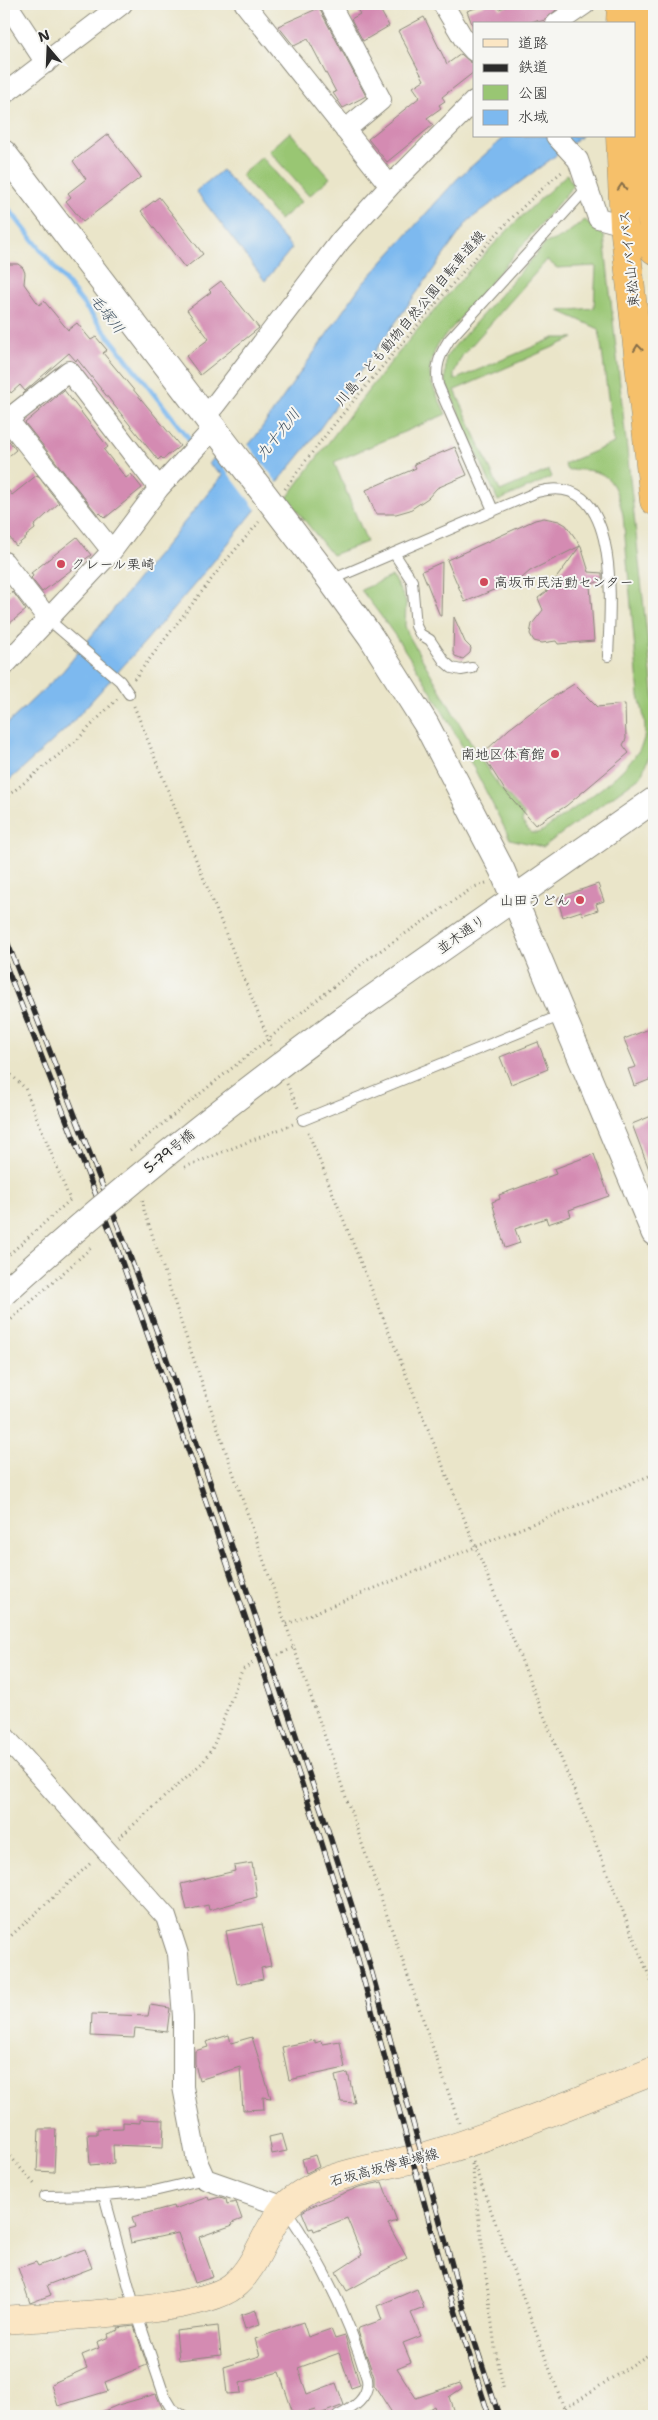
<svg xmlns="http://www.w3.org/2000/svg" width="658" height="2420" viewBox="0 0 658 2420" font-family="'Shantell Sans','Klee One',sans-serif">
<style>
.green{fill:#99c673;stroke:#62784f}
.water{fill:#7db9ef;stroke:#54728d}
.pier{fill:#eae5c9}
.lines{fill:none;stroke-linecap:round;stroke-linejoin:round}
.stream{stroke:#7db9ef;stroke-width:5}
.building{fill:#d48bb2}
.service-casing{stroke:#8a887a;stroke-width:12}
.minor-casing{stroke:#8a887a;stroke-width:22}
.tertiary-casing{stroke:#8a887a;stroke-width:27}
.secondary-casing{stroke:#8a887a;stroke-width:29}
.trunk-casing{stroke:#8a887a;stroke-width:29}
.path{stroke:#8a887a;stroke-width:3;stroke-dasharray:1 4;stroke-linecap:butt}
.service{stroke:#fff;stroke-width:10}
.minor{stroke:#fff;stroke-width:20}
.tertiary{stroke:#fff;stroke-width:25}
.secondary{stroke:#fbe6c4;stroke-width:28}
.trunk{stroke:#f6c06b;stroke-width:28}
.rail-casing{stroke:#2b2b2b;stroke-width:5.5}
.rail{stroke:#f6f6f2;stroke-width:4;stroke-dasharray:11;stroke-linecap:butt}
.tertiary-bridge-casing{stroke:#8a887a;stroke-width:27;stroke-linecap:butt}
.tertiary-bridge{stroke:#fff;stroke-width:25}
.oneway{stroke:#866e48}
.poi-dot{fill:#d1495b;stroke:#f6f6f2;stroke-width:2}
.labels{text-anchor:middle;dominant-baseline:central;stroke-width:4;stroke-linejoin:round;paint-order:stroke}
.street-label{font-size:14px;fill:#2b2b2b;stroke:#f6f6f2}
.poi-label{font-size:14px;fill:#2b2b2b;stroke:#f6f6f2;text-anchor:start}
.water-label{font-size:15px;font-style:italic;fill:#445666;stroke:#f6f6f2}
</style>
<rect width="100%" height="100%" fill="#f6f6f2"/>
<filter id="ink" filterUnits="userSpaceOnUse"><feTurbulence type="fractalNoise" baseFrequency=".02" numOctaves="2"/><feDisplacementMap in="SourceGraphic" scale="10" xChannelSelector="R" yChannelSelector="G"/><feConvolveMatrix kernelMatrix="1 2 1 2 8 2 1 2 1" color-interpolation-filters="sRGB"/></filter>
<filter id="wash" filterUnits="userSpaceOnUse"><feTurbulence type="fractalNoise" baseFrequency=".0096" numOctaves="4" result="noise"/><feDisplacementMap in="SourceGraphic" scale="20" xChannelSelector="R" yChannelSelector="G"/><feGaussianBlur stdDeviation="1.12" result="paint"/><feColorMatrix in="noise" values="0 0 0 0 0 0 0 0 0 0 0 0 0 0 0 0 0 1.4 0 .05"/><feComposite in="paint" operator="in"/></filter>
<g filter="url(#wash)">
<rect width="100%" height="100%" fill="#eae5c9"/>
<path class="green" d="M 290,132 L 330,178 L 309,196 L 269,151 Z
M 262,157 L 301,202 L 280,220 L 241,175 Z
M 567,174 L 573,186 L 438,344 C 422,377 432,383 446,414 L 334,462 L 367,542 L 332,555 L 287,498 C 353,409 421,319 498,240 C 520,217 544,196 567,174 Z
M 585,220 L 604,236 L 654,701 L 654,744 L 641,776 L 543,847 L 510,839 C 467,753 422,666 361,590 L 392,576 L 406,601 L 405,626 L 409,636 L 477,754 L 499,786 L 524,814 L 522,822 L 531,833 L 538,833 L 544,830 C 570,810 638,769 644,738 C 647,724 642,709 639,696 L 623,515 C 614,477 607,468 567,470 L 564,464 L 614,443 L 599,329 L 559,311 L 594,308 L 596,266 L 557,268 L 547,260 L 462,356 L 454,373 L 454,380 L 554,338 L 574,338 L 455,390 L 500,491 L 549,470 L 552,477 L 498,501 L 445,381 L 446,357 L 453,348 L 546,243 L 562,237 Z"/>
<path class="water" d="M 506,136 L 582,136 L 468,221 L 308,445 L 200,578 L 144,643 L 66,729 L 4,785 L 4,727 L 63,671 L 223,475 L 209,464 L 214,458 L 230,467 L 256,436 L 359,288 L 458,178 Z
M 222,170 L 292,248 L 265,281 L 196,191 Z"/>
<path class="pier" d="M 247,443 L 279,485 L 257,511 L 215,456 L 229,464 Z"/>
<g class="lines">
<path class="stream" d="M 4,203 L 190,440"/>
</g>
<g id="blocks">
<path class="building" d="M 354,4 L 377,4 L 389,26 L 363,41 L 351,19 L 360,14 Z
M 487,4 L 498,4 L 499,9 L 514,4 L 555,4 L 557,9 L 545,20 L 538,22 L 537,20 L 526,24 L 472,24 L 467,11 Z
M 319,8 L 366,96 L 343,108 L 333,93 L 336,92 L 308,39 L 294,46 L 278,26 Z
M 424,17 L 447,64 L 461,54 L 470,62 L 474,63 L 474,72 L 442,97 L 445,101 L 439,105 L 441,108 L 427,118 L 433,125 L 387,162 L 368,139 L 420,97 L 413,87 L 424,80 L 398,31 Z
M 108,134 L 141,177 L 83,222 L 66,201 L 71,197 L 68,193 L 86,179 L 73,161 Z
M 159,197 L 203,254 L 185,268 L 141,211 Z
M 8,264 L 18,264 L 23,268 L 25,273 L 24,284 L 39,305 L 44,301 L 68,330 L 77,323 L 91,340 L 96,337 L 107,350 L 103,353 L 180,446 L 163,459 L 161,457 L 158,460 L 77,359 L 76,361 L 69,353 L 25,391 L 20,385 L 11,393 L 4,383 L 4,266 Z
M 221,281 L 259,328 L 200,375 L 186,356 L 209,339 L 187,310 L 211,292 L 209,290 Z
M 64,390 L 108,447 L 104,450 L 126,478 L 131,474 L 142,488 L 105,518 L 100,513 L 98,515 L 25,423 Z
M 6,437 L 16,450 L 4,460 L 4,439 Z
M 455,447 L 467,475 L 437,488 L 428,498 L 410,510 L 396,514 L 376,514 L 366,490 L 416,468 L 414,464 Z
M 37,475 L 59,503 L 34,526 L 35,529 L 26,536 L 27,537 L 16,546 L 4,530 L 4,485 L 12,495 Z
M 544,518 L 559,521 L 566,525 L 581,546 L 589,572 L 602,573 L 602,580 L 590,585 L 594,641 L 558,644 L 556,641 L 542,643 L 534,641 L 530,634 L 532,624 L 543,610 L 538,598 L 546,592 L 580,546 L 530,571 L 522,578 L 465,602 L 447,560 L 535,520 Z
M 77,537 L 91,555 L 42,592 L 31,578 L 33,576 L 31,573 Z
M 442,562 L 441,616 L 440,616 L 422,571 Z
M 13,592 L 26,610 L 4,628 L 4,599 Z
M 454,617 L 465,642 L 471,648 L 470,653 L 463,659 L 455,656 L 453,652 Z
M 574,684 L 597,707 L 625,704 L 626,739 L 623,745 L 629,753 L 566,806 L 535,825 L 506,792 L 482,754 L 509,729 L 542,704 Z
M 598,884 L 604,901 L 596,904 L 598,910 L 583,915 L 581,911 L 563,917 L 557,898 Z
M 654,1027 L 654,1078 L 634,1086 L 628,1069 L 636,1067 L 624,1039 Z
M 538,1042 L 548,1069 L 511,1084 L 500,1057 Z
M 654,1115 L 654,1179 L 653,1180 L 632,1124 Z
M 594,1154 L 609,1196 L 569,1210 L 571,1216 L 548,1224 L 546,1218 L 515,1229 L 520,1243 L 505,1248 L 492,1202 L 500,1199 L 499,1195 L 556,1174 L 554,1169 Z
M 252,1863 L 257,1897 L 209,1910 L 208,1905 L 187,1910 L 181,1884 L 235,1871 L 234,1866 Z
M 262,1924 L 271,1966 L 261,1968 L 263,1979 L 237,1984 L 226,1931 Z
M 150,2005 L 170,2008 L 167,2032 L 135,2028 L 134,2038 L 91,2036 L 92,2014 L 148,2016 Z
M 229,2035 L 231,2043 L 252,2037 L 271,2098 L 263,2097 L 264,2109 L 243,2110 L 240,2067 L 199,2080 L 195,2064 L 195,2051 L 208,2047 L 206,2042 Z
M 315,2040 L 315,2043 L 321,2041 L 322,2044 L 340,2041 L 345,2068 L 289,2080 L 282,2047 Z
M 348,2073 L 355,2103 L 341,2102 L 335,2076 Z
M 140,2119 L 164,2120 L 163,2147 L 113,2145 L 114,2163 L 90,2165 L 88,2134 L 97,2134 L 97,2129 L 123,2128 L 123,2122 L 140,2123 Z
M 39,2129 L 56,2129 L 54,2172 L 37,2171 Z
M 282,2134 L 287,2151 L 272,2154 L 269,2137 Z
M 315,2155 L 319,2167 L 306,2173 L 302,2159 Z
M 382,2182 L 397,2221 L 388,2224 L 407,2258 L 347,2291 L 336,2272 L 362,2255 L 347,2218 L 314,2231 L 313,2228 L 309,2229 L 302,2212 L 310,2207 L 359,2187 Z
M 208,2197 L 209,2200 L 220,2197 L 226,2199 L 227,2204 L 236,2202 L 242,2219 L 232,2223 L 233,2225 L 199,2237 L 213,2277 L 195,2283 L 178,2233 L 131,2243 L 128,2229 L 135,2227 L 132,2217 L 173,2206 L 174,2209 Z
M 85,2249 L 92,2268 L 47,2285 L 51,2295 L 30,2303 L 18,2268 L 36,2262 L 38,2266 Z
M 417,2289 L 424,2308 L 411,2313 L 421,2336 L 403,2343 L 411,2362 L 397,2368 L 416,2398 L 460,2383 L 462,2388 L 449,2397 L 455,2416 L 437,2416 L 434,2406 L 417,2416 L 394,2416 L 374,2385 L 374,2377 L 358,2331 L 359,2328 L 382,2320 L 377,2306 Z
M 256,2310 L 260,2324 L 245,2329 L 241,2315 Z
M 303,2322 L 308,2337 L 331,2329 L 335,2339 L 345,2336 L 360,2385 L 351,2388 L 339,2353 L 298,2368 L 307,2394 L 336,2383 L 344,2405 L 317,2415 L 315,2410 L 294,2416 L 279,2372 L 240,2383 L 241,2393 L 227,2394 L 224,2367 L 260,2356 L 255,2339 Z
M 134,2326 L 147,2365 L 105,2382 L 108,2391 L 58,2406 L 51,2384 L 87,2368 L 82,2355 L 99,2348 L 97,2342 L 109,2337 L 108,2334 L 119,2330 L 118,2328 Z
M 218,2326 L 221,2355 L 179,2360 L 176,2331 Z
M 156,2394 L 163,2410 L 144,2416 L 97,2416 L 97,2414 L 118,2405 Z"/>
</g>
</g>
<g filter="url(#ink)">
<use href="#blocks" fill-opacity="0" stroke="#8a887a" stroke-width="1"/>
<g class="lines">
<g class="service-casing">
<path id="service" d="M 493,510 L 438,385 C 435,367 439,356 449,340 L 588,187
M 394,553 L 412,581 L 416,626 L 420,634 L 430,640 L 444,661 L 452,668 L 461,670 L 472,668
M 331,580 L 537,492 C 623,468 610,606 608,656
M 49,620 L 120,681 L 129,694
M 303,1120 L 562,1015
M 104,2195 L 135,2309 L 165,2398 L 171,2408 L 184,2416
M 45,2196 L 104,2195 L 154,2191 L 205,2179
M 285,2208 C 321,2261 349,2317 367,2379 C 370,2398 353,2408 338,2416"/>
</g>
<g class="minor-casing">
<path id="minor" d="M 7,4 L 46,63
M 245,4 L 390,186
M 330,4 L 381,100 L 345,130
M 443,4 L 465,41 L 474,51
M 556,24 L 585,4
M 4,94 L 122,4
M 556,136 L 578,160 L 598,218 L 624,225
M 4,415 L 112,551 L 159,488 L 214,428
M 205,416 L 215,405 L 341,240 L 390,186 L 474,101
M 7,420 L 69,371 L 159,488
M 4,562 L 49,620
M 4,666 L 112,551
M 4,1736 L 166,1917 L 178,1954 L 183,2017 L 183,2087 L 197,2161 L 205,2179 L 285,2207"/>
</g>
<g class="tertiary-casing">
<path id="tertiary" d="M 4,153 L 330,580 L 371,637 L 426,724 L 502,870 L 654,1233
M 342,1019 L 654,800"/>
</g>
<g class="secondary-casing">
<path id="secondary" d="M 4,2320 C 52,2316 200,2313 233,2286 C 258,2266 264,2231 285,2207 C 295,2196 315,2185 329,2180 C 366,2166 409,2163 446,2150 C 517,2127 585,2098 654,2071"/>
</g>
<g class="trunk-casing">
<path id="trunk" d="M 643,4 L 644,109 L 654,250
M 620,24 L 621,4
M 620,136 L 624,225 L 654,501"/>
</g>
<path class="path" d="M 285,489 C 327,430 376,374 423,319 C 467,267 510,214 563,171
M 134,679 L 224,563 L 259,522
M 134,706 L 272,1048
M 4,799 L 77,740 L 117,699
M 4,1068 L 25,1088 L 70,1200 L 4,1259
M 287,1084 L 299,1110
M 308,1132 L 654,1988
M 130,1150 L 368,959 L 474,887 L 486,883
M 185,1167 L 293,1124
M 143,1200 L 144,1210 L 184,1331 L 459,2123
M 4,1326 L 93,1246
M 287,1624 L 654,1474
M 278,1655 L 295,1647
M 119,1838 L 203,1762 L 213,1747 L 242,1670 L 253,1663
M 4,1942 L 92,1862
M 4,2149 L 36,2186
M 473,2162 L 564,2408
M 472,2164 L 495,2348 L 504,2391
M 553,2416 L 654,2351"/>
<use href="#service" class="service"/>
<use href="#minor" class="minor"/>
<use href="#tertiary" class="tertiary"/>
<use href="#secondary" class="secondary"/>
<use href="#trunk" class="trunk"/>
<g class="rail-casing">
<path id="rail" d="M 4,934 L 128,1251 L 196,1441 L 324,1818 L 364,1944 L 464,2309 L 499,2416
M 4,961 L 118,1251 L 188,1449 L 318,1831 L 356,1952 L 445,2279 L 489,2416"/>
</g>
<use href="#rail" class="rail"/>
<g class="tertiary-bridge-casing">
<path id="tertiary-bridge" d="M 4,1293 C 112,1195 225,1105 342,1019"/>
</g>
<use href="#tertiary-bridge" class="tertiary-bridge"/>
</g>
<defs><path id="oneway-chevron" d="M-2-3.5L2.5 0L-2 3.5" fill="none" stroke-width="1.6" stroke-linecap="round" stroke-linejoin="round" transform="scale(1.25)"/></defs>
<g class="oneway">
<use href="#oneway-chevron" transform="translate(622 187) rotate(-93)"/>
<use href="#oneway-chevron" transform="translate(638 348) rotate(-96)"/>
</g>
</g>
<g class="poi-dot">
<circle cx="61" cy="564" r="5"/>
<circle cx="484" cy="582" r="5"/>
<circle cx="555" cy="754" r="5"/>
<circle cx="580" cy="900" r="5"/>
</g>
<g class="labels">
<g class="street-label">
<text transform="translate(629 259) rotate(-96)">東松山バイパス</text>
<text transform="translate(410 318) rotate(-50)">川島こども動物自然公園自転車道線</text>
<text transform="translate(461 934) rotate(-35)">並木通り</text>
<text transform="translate(169 1151) rotate(-39)">5-79号橋</text>
<text transform="translate(384 2167) rotate(-15)">石坂高坂停車場線</text>
</g>
<g class="poi-label">
<text x="71" y="564">クレール栗崎</text>
<text x="494" y="582">高坂市民活動センター</text>
<text x="545" y="754" text-anchor="end">南地区体育館</text>
<text x="570" y="900" text-anchor="end">山田うどん</text>
</g>
<g class="water-label">
<text transform="translate(107 314) rotate(52)">毛塚川</text>
<text transform="translate(278 434) rotate(-51)">九十九川</text>
</g>
</g>
<rect width="658" height="2420" fill="none" stroke="#f6f6f2" stroke-width="20"/>
<rect x="473" y="22" width="162" height="115" fill="#f6f6f2" stroke="#a5a5a2"/>
<rect x="483" y="39" width="25" height="8" fill="#fbe6c4" stroke="#a5a5a2"/>
<text x="518" y="48" font-size="15" fill="#2b2b2b">道路</text>
<rect x="483" y="64" width="25" height="8" fill="#2b2b2b" stroke="#a5a5a2"/>
<text x="518" y="72" font-size="15" fill="#2b2b2b">鉄道</text>
<rect x="483" y="85" width="25" height="15" fill="#99c673" stroke="#a5a5a2"/>
<text x="518" y="98" font-size="15" fill="#2b2b2b">公園</text>
<rect x="483" y="110" width="25" height="15" fill="#7db9ef" stroke="#a5a5a2"/>
<text x="518" y="122" font-size="15" fill="#2b2b2b">水域</text>
<g transform="translate(48 48) rotate(341)" stroke="#f6f6f2" stroke-width="4" paint-order="stroke">
<path d="M0-4L9 19L0 12L-9 19Z" fill="#2b2b2b"/>
<text y="-8" font-size="14" font-weight="bold" text-anchor="middle" fill="#2b2b2b">N</text>
</g>
</svg>
